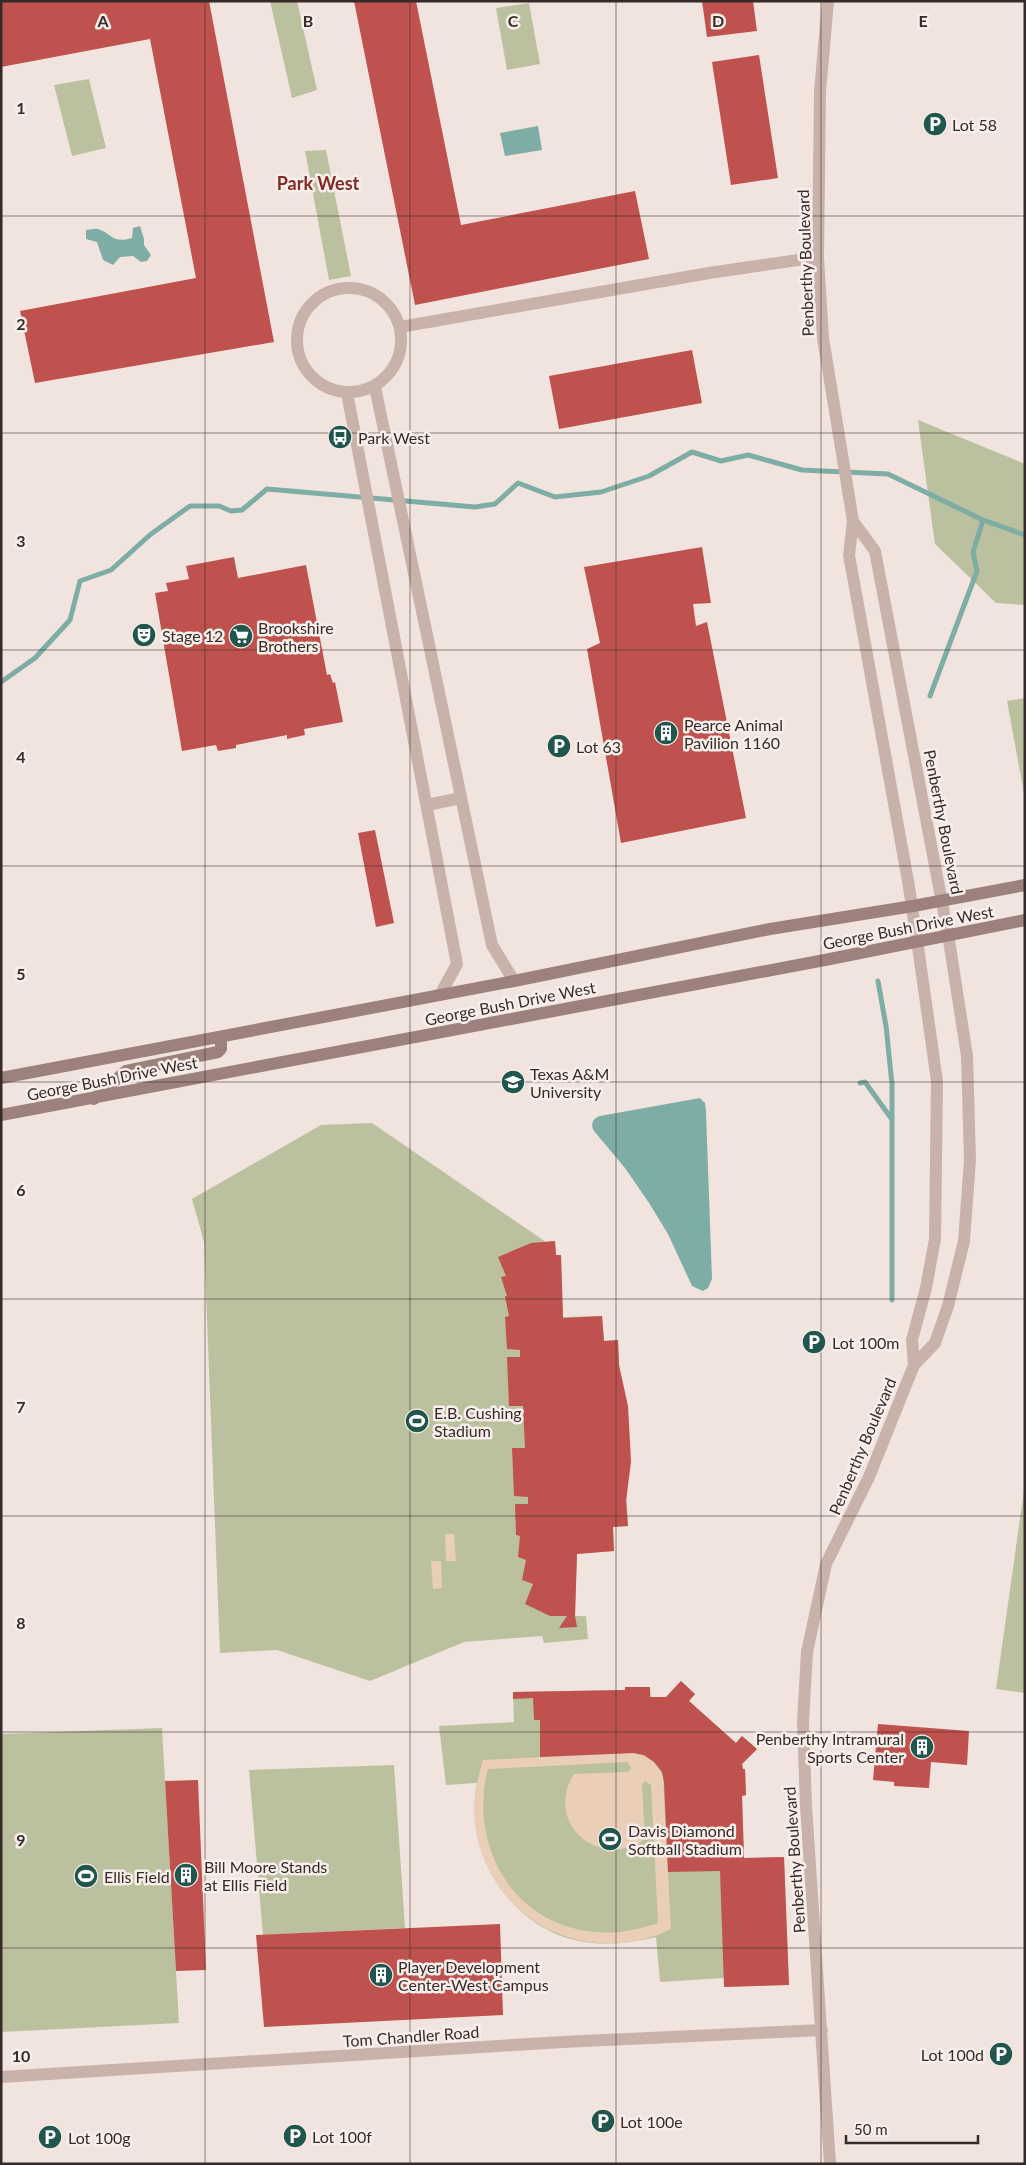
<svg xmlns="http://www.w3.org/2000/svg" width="1026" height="2165" viewBox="0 0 1026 2165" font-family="Lato,sans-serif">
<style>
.green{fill:#bbc09f}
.sand{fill:#ebceb7;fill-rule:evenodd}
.water{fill:#7eada5}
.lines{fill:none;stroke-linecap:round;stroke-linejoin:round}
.stream{stroke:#7eada5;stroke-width:5}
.building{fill:#bf524e}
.minor{stroke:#c9b2aa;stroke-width:12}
.tertiary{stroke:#c9b2aa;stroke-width:12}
.secondary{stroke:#9c817c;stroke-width:12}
.grid{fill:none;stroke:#372b29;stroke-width:1;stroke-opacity:0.55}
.labels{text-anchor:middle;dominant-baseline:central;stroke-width:5;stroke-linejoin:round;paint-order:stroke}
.poi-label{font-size:16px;fill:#372b29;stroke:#f9efea;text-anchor:start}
.street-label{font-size:16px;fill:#372b29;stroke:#f9efea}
.neighbourhood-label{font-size:18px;font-weight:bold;fill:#812a27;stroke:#f9efea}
.grid-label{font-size:16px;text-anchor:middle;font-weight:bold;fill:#372b29;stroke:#f9efea;stroke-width:5;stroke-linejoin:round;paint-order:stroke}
</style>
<rect width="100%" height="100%" fill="#f1e4de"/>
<path class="green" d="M 270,1 L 297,1 L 317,90 L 292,98 Z
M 529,3 L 540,64 L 507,70 L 496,8 Z
M 89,79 L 106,148 L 72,156 L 54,85 Z
M 326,150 L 351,276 L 329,280 L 305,151 Z
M 918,420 L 1025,464 L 1025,605 L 996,603 L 935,544 Z
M 1025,698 L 1025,799 L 1007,701 Z
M 372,1123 L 546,1242 L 555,1241 L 556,1255 L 561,1255 L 563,1317 L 602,1316 L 604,1341 L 618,1340 L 628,1526 L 613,1527 L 614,1551 L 577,1554 L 575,1616 L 586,1616 L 588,1639 L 544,1643 L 542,1636 L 464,1642 L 370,1681 L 277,1650 L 220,1653 L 204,1242 L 192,1199 L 321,1125 Z
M 1025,1483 L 1025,1693 L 996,1689 Z
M 681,1681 L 695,1694 L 689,1701 L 736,1743 L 742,1736 L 757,1749 L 742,1764 L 743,1769 L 745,1769 L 746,1795 L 742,1796 L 744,1858 L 784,1857 L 789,1985 L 724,1987 L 724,1978 L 660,1982 L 656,1937 C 635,1942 614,1945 592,1943 C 516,1936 462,1857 477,1783 L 446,1785 L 439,1726 L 514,1722 L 513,1692 L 625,1690 L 625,1687 L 650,1687 L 651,1697 L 666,1697 Z
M 162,1728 L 179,2023 L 1,2032 L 1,1734 Z
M 394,1765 L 405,1928 L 263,1935 L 249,1770 Z"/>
<path class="sand" d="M 445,1534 L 454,1534 L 456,1561 L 446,1561 Z
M 431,1561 L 441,1561 L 442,1588 L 433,1589 Z
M 629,1753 C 644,1754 659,1761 663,1777 L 671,1929 C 582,1972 482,1915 474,1816 C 473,1797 478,1777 483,1760 ZM 627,1762 L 631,1768 L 628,1772 L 574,1774 C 543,1823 599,1871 645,1839 L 642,1784 L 645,1781 L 651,1785 L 658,1923 C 635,1931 612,1935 587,1931 C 509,1920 469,1841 488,1769 Z"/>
<path class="water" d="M 538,126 L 542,150 L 505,156 L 500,133 Z
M 140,226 L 144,239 L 144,245 L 151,255 L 147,261 L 141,262 L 133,256 L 120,257 L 113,265 L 103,260 L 97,242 L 86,239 L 86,230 C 89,230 95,228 98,229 C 113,234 112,244 132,238 L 133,228 Z
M 700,1098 L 705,1103 L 706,1112 L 712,1279 L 708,1288 L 703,1291 L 692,1286 L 668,1234 L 649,1203 L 625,1168 L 594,1131 C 590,1124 593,1118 600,1116 Z"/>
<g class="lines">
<path class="stream" d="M 1,682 L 35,658 L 70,620 L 80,581 L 111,570 L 151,534 L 190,506 L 219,506 L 231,511 L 242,510 L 267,489 L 475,507 L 495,504 L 518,483 L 555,497 L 601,492 L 649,476 L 692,452 L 721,461 L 748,455 L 802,470 L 888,474 L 983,520 L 1025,535
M 930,696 L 977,571 L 973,552 L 983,520
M 878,981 L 886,1026 L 892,1084 L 892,1300
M 860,1083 L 865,1082 L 891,1118"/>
</g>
<path class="building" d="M 1,1 L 209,1 L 274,342 L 35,383 L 20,311 L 196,278 L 150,39 L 1,67 Z
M 354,1 L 416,1 L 461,225 L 635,191 L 649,259 L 415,305 Z
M 702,1 L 753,1 L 757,31 L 707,37 Z
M 759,55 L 778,178 L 731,185 L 712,62 Z
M 692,350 L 702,403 L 559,429 L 549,376 Z
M 702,547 L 711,603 L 693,604 L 696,626 L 707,622 L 746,818 L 621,843 L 587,649 L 600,643 L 584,567 Z
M 234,557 L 238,578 L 306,565 L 327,675 L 330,674 L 333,683 L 335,682 L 343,722 L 304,729 L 305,735 L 287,739 L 287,735 L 236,745 L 236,748 L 218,751 L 216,745 L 182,751 L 155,593 L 168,591 L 166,583 L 189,579 L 186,566 Z
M 375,830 L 394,923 L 376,927 L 358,833 Z
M 555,1241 L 556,1255 L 561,1255 L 563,1318 L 602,1316 L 604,1341 L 618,1340 L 619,1365 L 628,1406 L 630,1442 L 631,1462 L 626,1501 L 628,1526 L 613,1527 L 614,1551 L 577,1554 L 575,1616 L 577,1627 L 559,1628 L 567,1616 L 550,1616 L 525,1604 L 533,1584 L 522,1580 L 526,1560 L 518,1557 L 520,1536 L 516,1535 L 515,1504 L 528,1504 L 528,1497 L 514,1496 L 512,1448 L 525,1448 L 523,1406 L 509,1406 L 507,1357 L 520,1357 L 520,1350 L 507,1349 L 505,1317 L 509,1316 L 505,1296 L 507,1296 L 501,1277 L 506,1276 L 498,1257 L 531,1243 Z
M 681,1681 L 695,1694 L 689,1701 L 736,1743 L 742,1736 L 757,1749 L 742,1764 L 743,1769 L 745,1769 L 746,1795 L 742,1796 L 744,1858 L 784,1857 L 789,1985 L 724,1987 L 720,1871 L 668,1872 L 664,1782 L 662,1772 L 654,1762 L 644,1755 L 634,1753 L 540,1757 L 540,1720 L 534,1720 L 533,1698 L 513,1699 L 513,1692 L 625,1690 L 625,1687 L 650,1687 L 650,1697 L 666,1697 Z
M 878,1724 L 969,1731 L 967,1765 L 931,1762 L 929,1788 L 894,1786 L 894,1782 L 873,1780 Z
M 198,1780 L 206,1970 L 176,1971 L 165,1781 Z
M 500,1924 L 503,2015 L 264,2027 L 256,1935 Z"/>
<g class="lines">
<path class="minor" d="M297 340a52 52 0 1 1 104 0a52 52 0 1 1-104 0Z
M 400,327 L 709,273 L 818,257
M 375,387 L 492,945 L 514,981
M 347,393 L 457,964 L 440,995
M 427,805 L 461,798
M 914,1365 L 912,1340 L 926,1288 L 935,1239 L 937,1081 L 917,940
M 1,2077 L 562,2042 L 822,2030
M 830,2164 L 806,1806 L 803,1722 L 807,1652 L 826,1564 L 869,1477 L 914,1365 L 935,1343 L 948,1306 L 964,1241 L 970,1160 L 967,1056 L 948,934"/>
<path class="tertiary" d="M 828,1 L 820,92 L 818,257 L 823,338 L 853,521 L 849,555 L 908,881 L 917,940
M 853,521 L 875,551 L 948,934"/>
<path class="secondary" d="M 1,1078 L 514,981 L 770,929 L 913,906 L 1025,885
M 94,1099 L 126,1071 L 218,1052 L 221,1049 L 221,1037
M 1,1115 L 830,959 L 1025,920"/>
</g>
<path class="grid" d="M 205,1 L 205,2164M 410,1 L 410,2164M 616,1 L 616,2164M 821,1 L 821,2164M 1,216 L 1025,216M 1,433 L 1025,433M 1,650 L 1025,650M 1,866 L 1025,866M 1,1082 L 1025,1082M 1,1299 L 1025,1299M 1,1516 L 1025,1516M 1,1732 L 1025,1732M 1,1948 L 1025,1948"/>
<defs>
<g id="parking-disc" transform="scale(1.25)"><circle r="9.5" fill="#21564f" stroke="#f9efea"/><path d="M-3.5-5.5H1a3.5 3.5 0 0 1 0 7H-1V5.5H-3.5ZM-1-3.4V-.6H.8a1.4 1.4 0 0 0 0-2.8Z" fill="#fff"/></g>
<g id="bus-disc" transform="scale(1.25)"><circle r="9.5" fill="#21564f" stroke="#f9efea"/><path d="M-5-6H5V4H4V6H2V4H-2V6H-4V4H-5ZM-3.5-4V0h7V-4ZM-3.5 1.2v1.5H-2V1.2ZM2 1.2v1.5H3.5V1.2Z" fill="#fff"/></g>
<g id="theatre-disc" transform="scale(1.25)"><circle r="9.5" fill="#21564f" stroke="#f9efea"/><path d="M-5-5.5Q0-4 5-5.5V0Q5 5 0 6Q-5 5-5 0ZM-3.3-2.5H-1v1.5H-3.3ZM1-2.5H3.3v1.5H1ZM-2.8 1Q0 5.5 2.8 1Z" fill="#fff"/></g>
<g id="supermarket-disc" transform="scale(1.25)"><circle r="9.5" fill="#21564f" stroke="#f9efea"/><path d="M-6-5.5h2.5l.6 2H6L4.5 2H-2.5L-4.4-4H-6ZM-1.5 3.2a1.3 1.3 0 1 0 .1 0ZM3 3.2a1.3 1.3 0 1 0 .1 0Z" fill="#fff"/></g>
<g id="building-disc" transform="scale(1.25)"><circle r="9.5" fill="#21564f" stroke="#f9efea"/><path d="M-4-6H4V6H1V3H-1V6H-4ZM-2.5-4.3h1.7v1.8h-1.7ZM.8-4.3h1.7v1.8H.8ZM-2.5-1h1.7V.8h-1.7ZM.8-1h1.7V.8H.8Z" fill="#fff"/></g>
<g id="university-disc" transform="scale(1.25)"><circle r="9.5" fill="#21564f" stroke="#f9efea"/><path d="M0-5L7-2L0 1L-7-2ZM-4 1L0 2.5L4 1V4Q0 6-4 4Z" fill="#fff"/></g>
<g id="stadium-disc" transform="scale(1.25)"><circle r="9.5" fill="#21564f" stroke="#f9efea"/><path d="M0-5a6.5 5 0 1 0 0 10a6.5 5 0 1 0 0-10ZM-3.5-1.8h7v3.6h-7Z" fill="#fff"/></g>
</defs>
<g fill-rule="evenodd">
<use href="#parking-disc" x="935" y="124"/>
<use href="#bus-disc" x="340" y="437"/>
<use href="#theatre-disc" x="144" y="635"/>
<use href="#supermarket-disc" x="241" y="636"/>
<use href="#building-disc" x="666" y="733"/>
<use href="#parking-disc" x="559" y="746"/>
<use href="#university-disc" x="513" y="1082"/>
<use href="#parking-disc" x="814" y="1342"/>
<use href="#stadium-disc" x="417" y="1421"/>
<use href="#building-disc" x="922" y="1747"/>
<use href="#stadium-disc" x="610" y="1839"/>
<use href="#building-disc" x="186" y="1875"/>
<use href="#stadium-disc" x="86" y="1876"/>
<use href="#building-disc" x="381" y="1975"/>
<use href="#parking-disc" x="1001" y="2054"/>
<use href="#parking-disc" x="603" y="2121"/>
<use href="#parking-disc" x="295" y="2136"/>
<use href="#parking-disc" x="50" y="2137"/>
</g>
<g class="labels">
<g class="poi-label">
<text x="952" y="124">Lot 58</text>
<text x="358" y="437">Park West</text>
<text x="258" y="627">Brookshire<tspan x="258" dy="18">Brothers</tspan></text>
<text x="162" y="635">Stage 12</text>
<text x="684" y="724">Pearce Animal<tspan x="684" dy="18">Pavilion 1160</tspan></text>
<text x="576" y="746">Lot 63</text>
<text x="530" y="1073">Texas A&amp;M<tspan x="530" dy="18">University</tspan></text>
<text x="832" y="1342">Lot 100m</text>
<text x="434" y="1412">E.B. Cushing<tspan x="434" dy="18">Stadium</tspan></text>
<text x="904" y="1738" text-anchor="end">Penberthy Intramural<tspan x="904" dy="18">Sports Center</tspan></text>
<text x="628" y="1830">Davis Diamond<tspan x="628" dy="18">Softball Stadium</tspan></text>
<text x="204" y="1866">Bill Moore Stands<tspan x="204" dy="18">at Ellis Field</tspan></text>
<text x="104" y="1876">Ellis Field</text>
<text x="398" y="1966">Player Development<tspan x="398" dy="18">Center-West Campus</tspan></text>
<text x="984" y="2054" text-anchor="end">Lot 100d</text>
<text x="620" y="2121">Lot 100e</text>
<text x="312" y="2136">Lot 100f</text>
<text x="68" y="2137">Lot 100g</text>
</g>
<g class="street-label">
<text transform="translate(805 263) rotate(-92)">Penberthy Boulevard</text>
<text transform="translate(944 822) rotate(79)">Penberthy Boulevard</text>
<text transform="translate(908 927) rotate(-11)">George Bush Drive West</text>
<text transform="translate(510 1003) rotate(-11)">George Bush Drive West</text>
<text transform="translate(112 1078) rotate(-11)">George Bush Drive West</text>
<text transform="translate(862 1446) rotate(-67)">Penberthy Boulevard</text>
<text transform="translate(794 1860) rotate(-94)">Penberthy Boulevard</text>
<text transform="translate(411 2036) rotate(-4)">Tom Chandler Road</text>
</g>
<g class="neighbourhood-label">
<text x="318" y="183">Park West</text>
</g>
</g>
<g class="grid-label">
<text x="103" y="27">A</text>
<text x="308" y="27">B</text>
<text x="513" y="27">C</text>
<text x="718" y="27">D</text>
<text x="923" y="27">E</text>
<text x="21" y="114">1</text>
<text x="21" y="330">2</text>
<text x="21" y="547">3</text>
<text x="21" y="763">4</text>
<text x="21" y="980">5</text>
<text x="21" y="1196">6</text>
<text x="21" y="1413">7</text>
<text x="21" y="1629">8</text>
<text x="21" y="1846">9</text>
<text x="21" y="2062">10</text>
</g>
<rect width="1026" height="2165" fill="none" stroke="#372b29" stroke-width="5"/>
<path d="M846 2135v8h132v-8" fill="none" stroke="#372b29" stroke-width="2.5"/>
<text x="854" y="2135" font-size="15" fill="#372b29" stroke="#f9efea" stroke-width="4" paint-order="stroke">50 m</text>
</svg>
